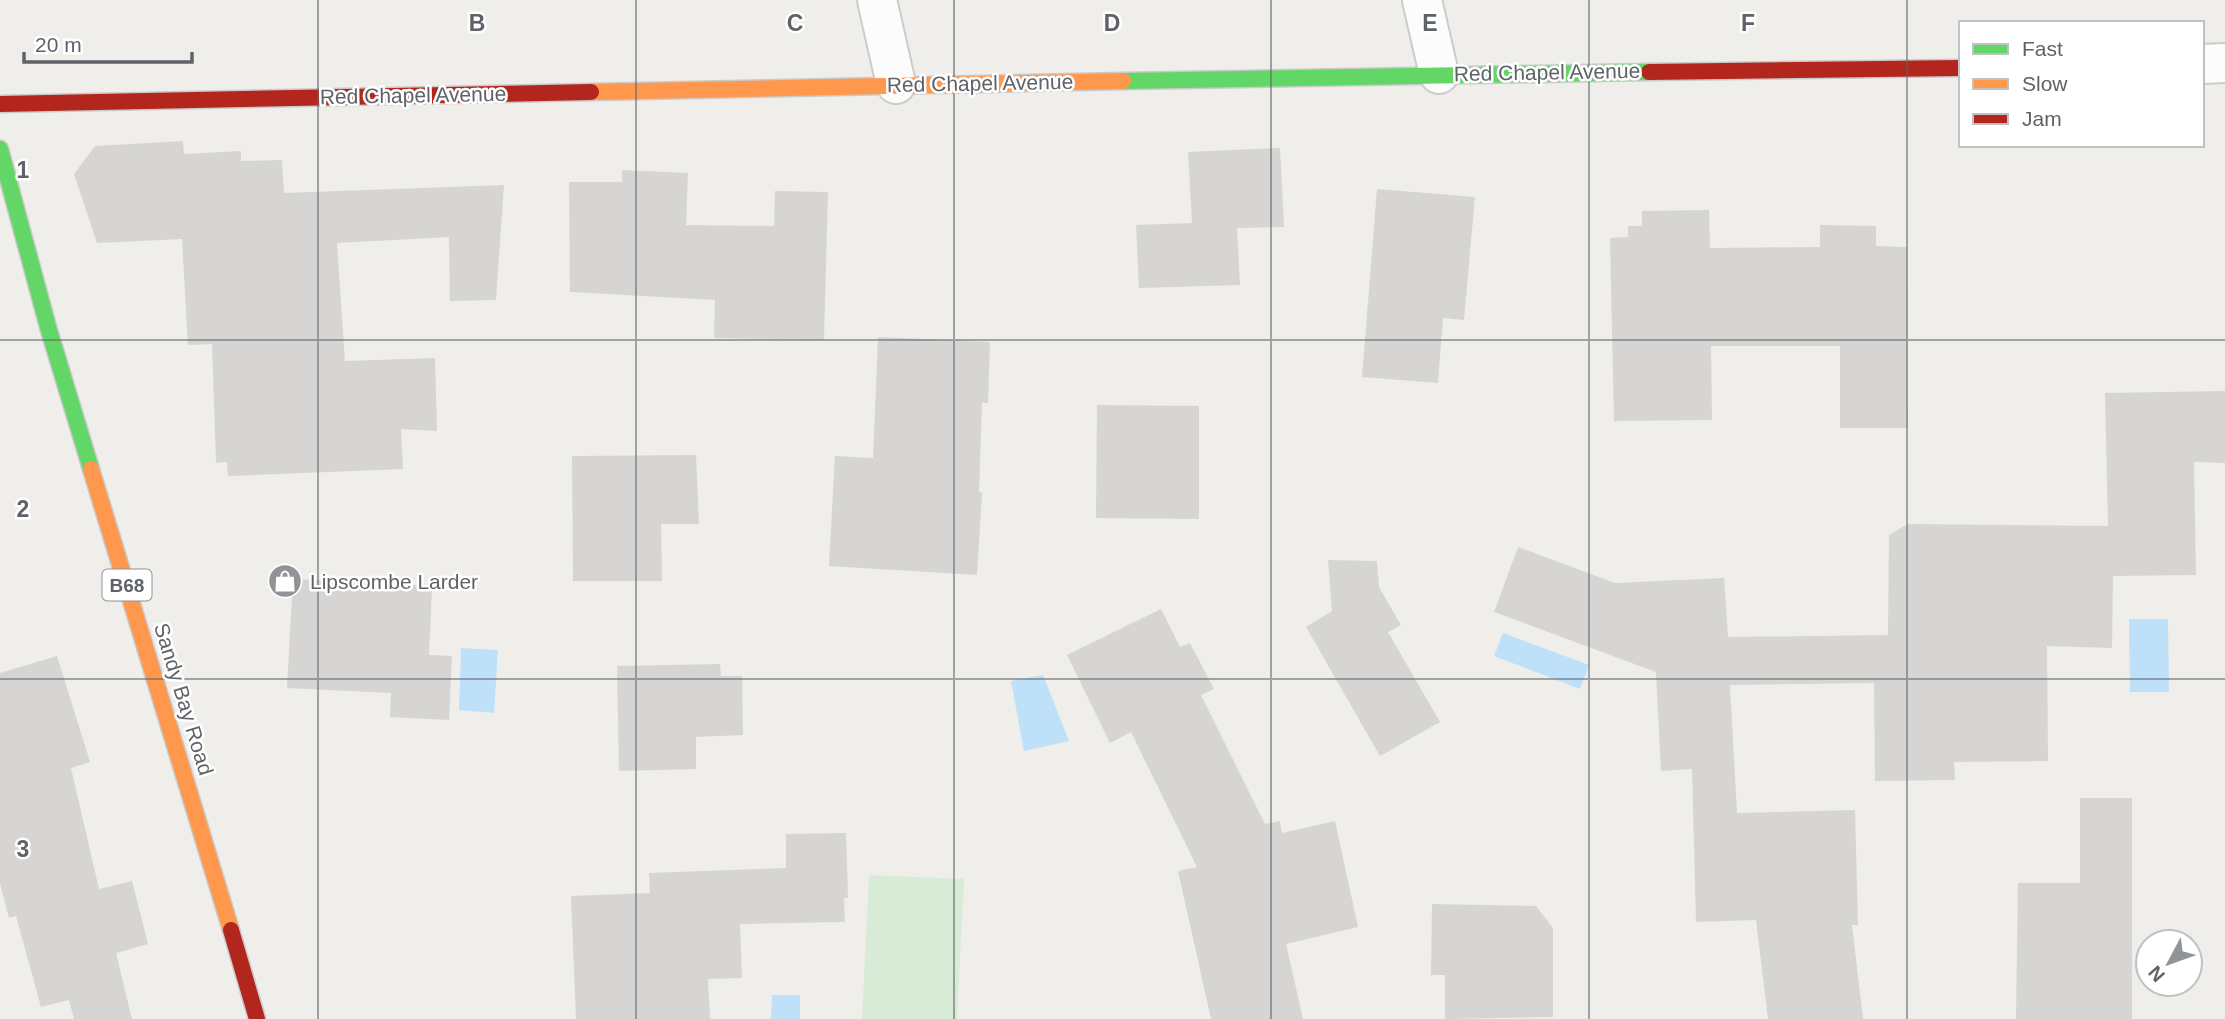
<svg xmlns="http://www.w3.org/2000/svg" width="2225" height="1019" viewBox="0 0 2225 1019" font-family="Arial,sans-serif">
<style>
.green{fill:#d8ebd6}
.water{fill:#bfe0f9}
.building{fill:#d6d5d3}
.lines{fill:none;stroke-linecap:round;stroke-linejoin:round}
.street-casing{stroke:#cbcccc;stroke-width:42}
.fast-casing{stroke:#cacacb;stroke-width:19}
.slow-casing{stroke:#cacacb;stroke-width:19}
.jam-casing{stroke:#cacacb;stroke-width:19}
.street{stroke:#fdfcfc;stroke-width:38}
.fast{stroke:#63d668;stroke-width:16}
.slow{stroke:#ff974d;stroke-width:16}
.jam{stroke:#b3261e;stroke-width:16}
.grid{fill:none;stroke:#5f6368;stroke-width:2;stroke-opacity:0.55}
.labels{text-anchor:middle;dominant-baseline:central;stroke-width:5;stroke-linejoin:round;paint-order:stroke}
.shield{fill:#fff;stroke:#8f9295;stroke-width:2}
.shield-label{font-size:19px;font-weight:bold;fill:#5f6368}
.street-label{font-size:21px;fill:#5f6368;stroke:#fff}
.poi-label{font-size:21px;fill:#5f6368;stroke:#fff;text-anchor:start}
.grid-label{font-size:23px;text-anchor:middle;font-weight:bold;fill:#5f6368;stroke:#fff;stroke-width:5;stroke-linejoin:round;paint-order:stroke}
</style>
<rect width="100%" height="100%" fill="#efeeea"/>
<path class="green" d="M 869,875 L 964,879 L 957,1019 L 862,1019 Z"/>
<path class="water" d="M 2129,619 L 2168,619 L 2169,692 L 2130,692 Z
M 1503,633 L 1589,665 L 1580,689 L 1494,656 Z
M 461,648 L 498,650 L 494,713 L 459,710 Z
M 1043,675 L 1069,741 L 1024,751 L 1011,681 Z
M 772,995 L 800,995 L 800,1019 L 771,1019 Z"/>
<path class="building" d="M 183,141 L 184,154 L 241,151 L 241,161 L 282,160 L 284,193 L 504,185 L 496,300 L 450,301 L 449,237 L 337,243 L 345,361 L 435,358 L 437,431 L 401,429 L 403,469 L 228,476 L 227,462 L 216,463 L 212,344 L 188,345 L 182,239 L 97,243 L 74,174 L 95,146 Z
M 1280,148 L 1284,227 L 1237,228 L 1240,285 L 1139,288 L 1136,225 L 1192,223 L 1188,152 Z
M 622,170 L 688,173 L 686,225 L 774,226 L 775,191 L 828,192 L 824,340 L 714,338 L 715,300 L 570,292 L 569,182 L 622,182 Z
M 1377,189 L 1475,197 L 1464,320 L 1443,318 L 1438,383 L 1362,377 Z
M 1709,210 L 1710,248 L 1820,247 L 1820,225 L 1876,226 L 1876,246 L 1907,247 L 1908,428 L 1840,428 L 1840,346 L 1711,346 L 1712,420 L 1614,421 L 1610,238 L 1628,237 L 1628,226 L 1642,226 L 1642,211 Z
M 878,337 L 990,342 L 988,403 L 982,403 L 979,492 L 982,493 L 977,575 L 829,566 L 835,456 L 873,458 Z
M 2225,391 L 2225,463 L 2194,462 L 2196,575 L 2113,576 L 2112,648 L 2047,646 L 2048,761 L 1954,762 L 1955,780 L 1875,781 L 1874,683 L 1730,685 L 1737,813 L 1855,810 L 1858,925 L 1852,925 L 1863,1019 L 1768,1019 L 1756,920 L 1696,922 L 1692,769 L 1661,771 L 1656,672 L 1494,612 L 1518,547 L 1615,583 L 1724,578 L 1728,637 L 1888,635 L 1889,535 L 1908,524 L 2108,526 L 2105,393 Z
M 1097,405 L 1199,406 L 1199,519 L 1096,518 Z
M 696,455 L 699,524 L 661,524 L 662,581 L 573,581 L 572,456 Z
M 1328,560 L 1377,561 L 1379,587 L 1401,625 L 1388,632 L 1440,722 L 1380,756 L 1306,627 L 1332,611 Z
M 293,579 L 432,586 L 429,655 L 452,656 L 449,720 L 390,717 L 391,693 L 287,688 Z
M 1161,609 L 1180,647 L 1190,643 L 1214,689 L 1201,695 L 1265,824 L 1280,821 L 1282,833 L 1335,821 L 1358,927 L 1286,944 L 1303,1019 L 1211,1019 L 1178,871 L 1197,867 L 1131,732 L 1110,743 L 1067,655 Z
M 57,656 L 90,762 L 71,768 L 99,889 L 132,881 L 148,944 L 116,953 L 132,1019 L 74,1019 L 69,1000 L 41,1007 L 16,916 L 9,918 L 0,883 L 0,673 Z
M 720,664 L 721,676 L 742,676 L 743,735 L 696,737 L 696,769 L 619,771 L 617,666 Z
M 2080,798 L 2132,798 L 2132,1019 L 2016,1019 L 2018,883 L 2080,883 Z
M 846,833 L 848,898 L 844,898 L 845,922 L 740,924 L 742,978 L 708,979 L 710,1019 L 576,1019 L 571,896 L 650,893 L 649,873 L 786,868 L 786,834 Z
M 1432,904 L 1536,906 L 1553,928 L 1553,1017 L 1445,1019 L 1445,975 L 1431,975 Z"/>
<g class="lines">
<g class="street-casing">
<path id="street" d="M 877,0 L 896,84
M 1422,0 L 1439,74
M 2202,64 L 2225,63"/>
</g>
<g class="fast-casing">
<path id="fast" d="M 1123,81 L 1649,72
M 0,149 L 48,327 L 91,469"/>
</g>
<g class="slow-casing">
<path id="slow" d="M 591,92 L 1123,81
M 91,469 L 231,930"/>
</g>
<g class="jam-casing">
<path id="jam" d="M 1649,72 L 1961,68
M 0,104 L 591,92
M 231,930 L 257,1019"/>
</g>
<use href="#street" class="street"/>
<use href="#fast" class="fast"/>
<use href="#slow" class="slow"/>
<use href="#jam" class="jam"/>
</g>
<path class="grid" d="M 318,0 L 318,1019M 636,0 L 636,1019M 954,0 L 954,1019M 1271,0 L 1271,1019M 1589,0 L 1589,1019M 1907,0 L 1907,1019M 0,340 L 2225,340M 0,679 L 2225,679"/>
<defs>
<g id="shop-disc" transform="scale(1.75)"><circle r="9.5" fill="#919496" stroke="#fff"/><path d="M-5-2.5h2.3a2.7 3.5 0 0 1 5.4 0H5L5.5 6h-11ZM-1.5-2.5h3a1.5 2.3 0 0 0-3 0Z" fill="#fff"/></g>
</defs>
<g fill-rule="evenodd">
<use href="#shop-disc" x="285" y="581"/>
</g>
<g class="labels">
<rect class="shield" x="102.5" y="569.5" width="49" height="31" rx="5"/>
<g class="shield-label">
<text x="127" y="585">B68</text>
</g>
<g class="street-label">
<text transform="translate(1547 72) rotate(-1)">Red Chapel Avenue</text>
<text transform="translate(980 83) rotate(-1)">Red Chapel Avenue</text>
<text transform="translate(413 95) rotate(-1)">Red Chapel Avenue</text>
<text transform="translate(184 699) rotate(73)">Sandy Bay Road</text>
</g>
<g class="poi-label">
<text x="310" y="581">Lipscombe Larder</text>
</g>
</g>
<g class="grid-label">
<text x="477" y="31">B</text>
<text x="795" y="31">C</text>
<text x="1112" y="31">D</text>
<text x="1430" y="31">E</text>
<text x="1748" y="31">F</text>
<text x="23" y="178">1</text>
<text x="23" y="517">2</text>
<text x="23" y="857">3</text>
</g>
<rect x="1959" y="21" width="245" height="126" fill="#ffffff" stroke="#bfc1c3" stroke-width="2"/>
<rect x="1973" y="44" width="35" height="10" fill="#63d668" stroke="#bfc1c3" stroke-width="2"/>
<text x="2022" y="56" font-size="21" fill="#5f6368">Fast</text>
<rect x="1973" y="79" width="35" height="10" fill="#ff974d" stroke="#bfc1c3" stroke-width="2"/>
<text x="2022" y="91" font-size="21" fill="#5f6368">Slow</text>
<rect x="1973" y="114" width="35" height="10" fill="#b3261e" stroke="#bfc1c3" stroke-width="2"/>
<text x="2022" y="126" font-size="21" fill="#5f6368">Jam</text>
<g transform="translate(2169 963) rotate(229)"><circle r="33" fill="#ffffff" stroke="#bfc1c3" stroke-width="2"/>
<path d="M0-5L12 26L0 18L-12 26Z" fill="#919496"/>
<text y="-10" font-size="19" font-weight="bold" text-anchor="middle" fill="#5f6368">N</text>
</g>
<path d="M24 52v10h168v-10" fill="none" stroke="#5f6368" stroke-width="3.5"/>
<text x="35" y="52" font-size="21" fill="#5f6368" stroke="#ffffff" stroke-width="5" paint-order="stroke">20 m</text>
</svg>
